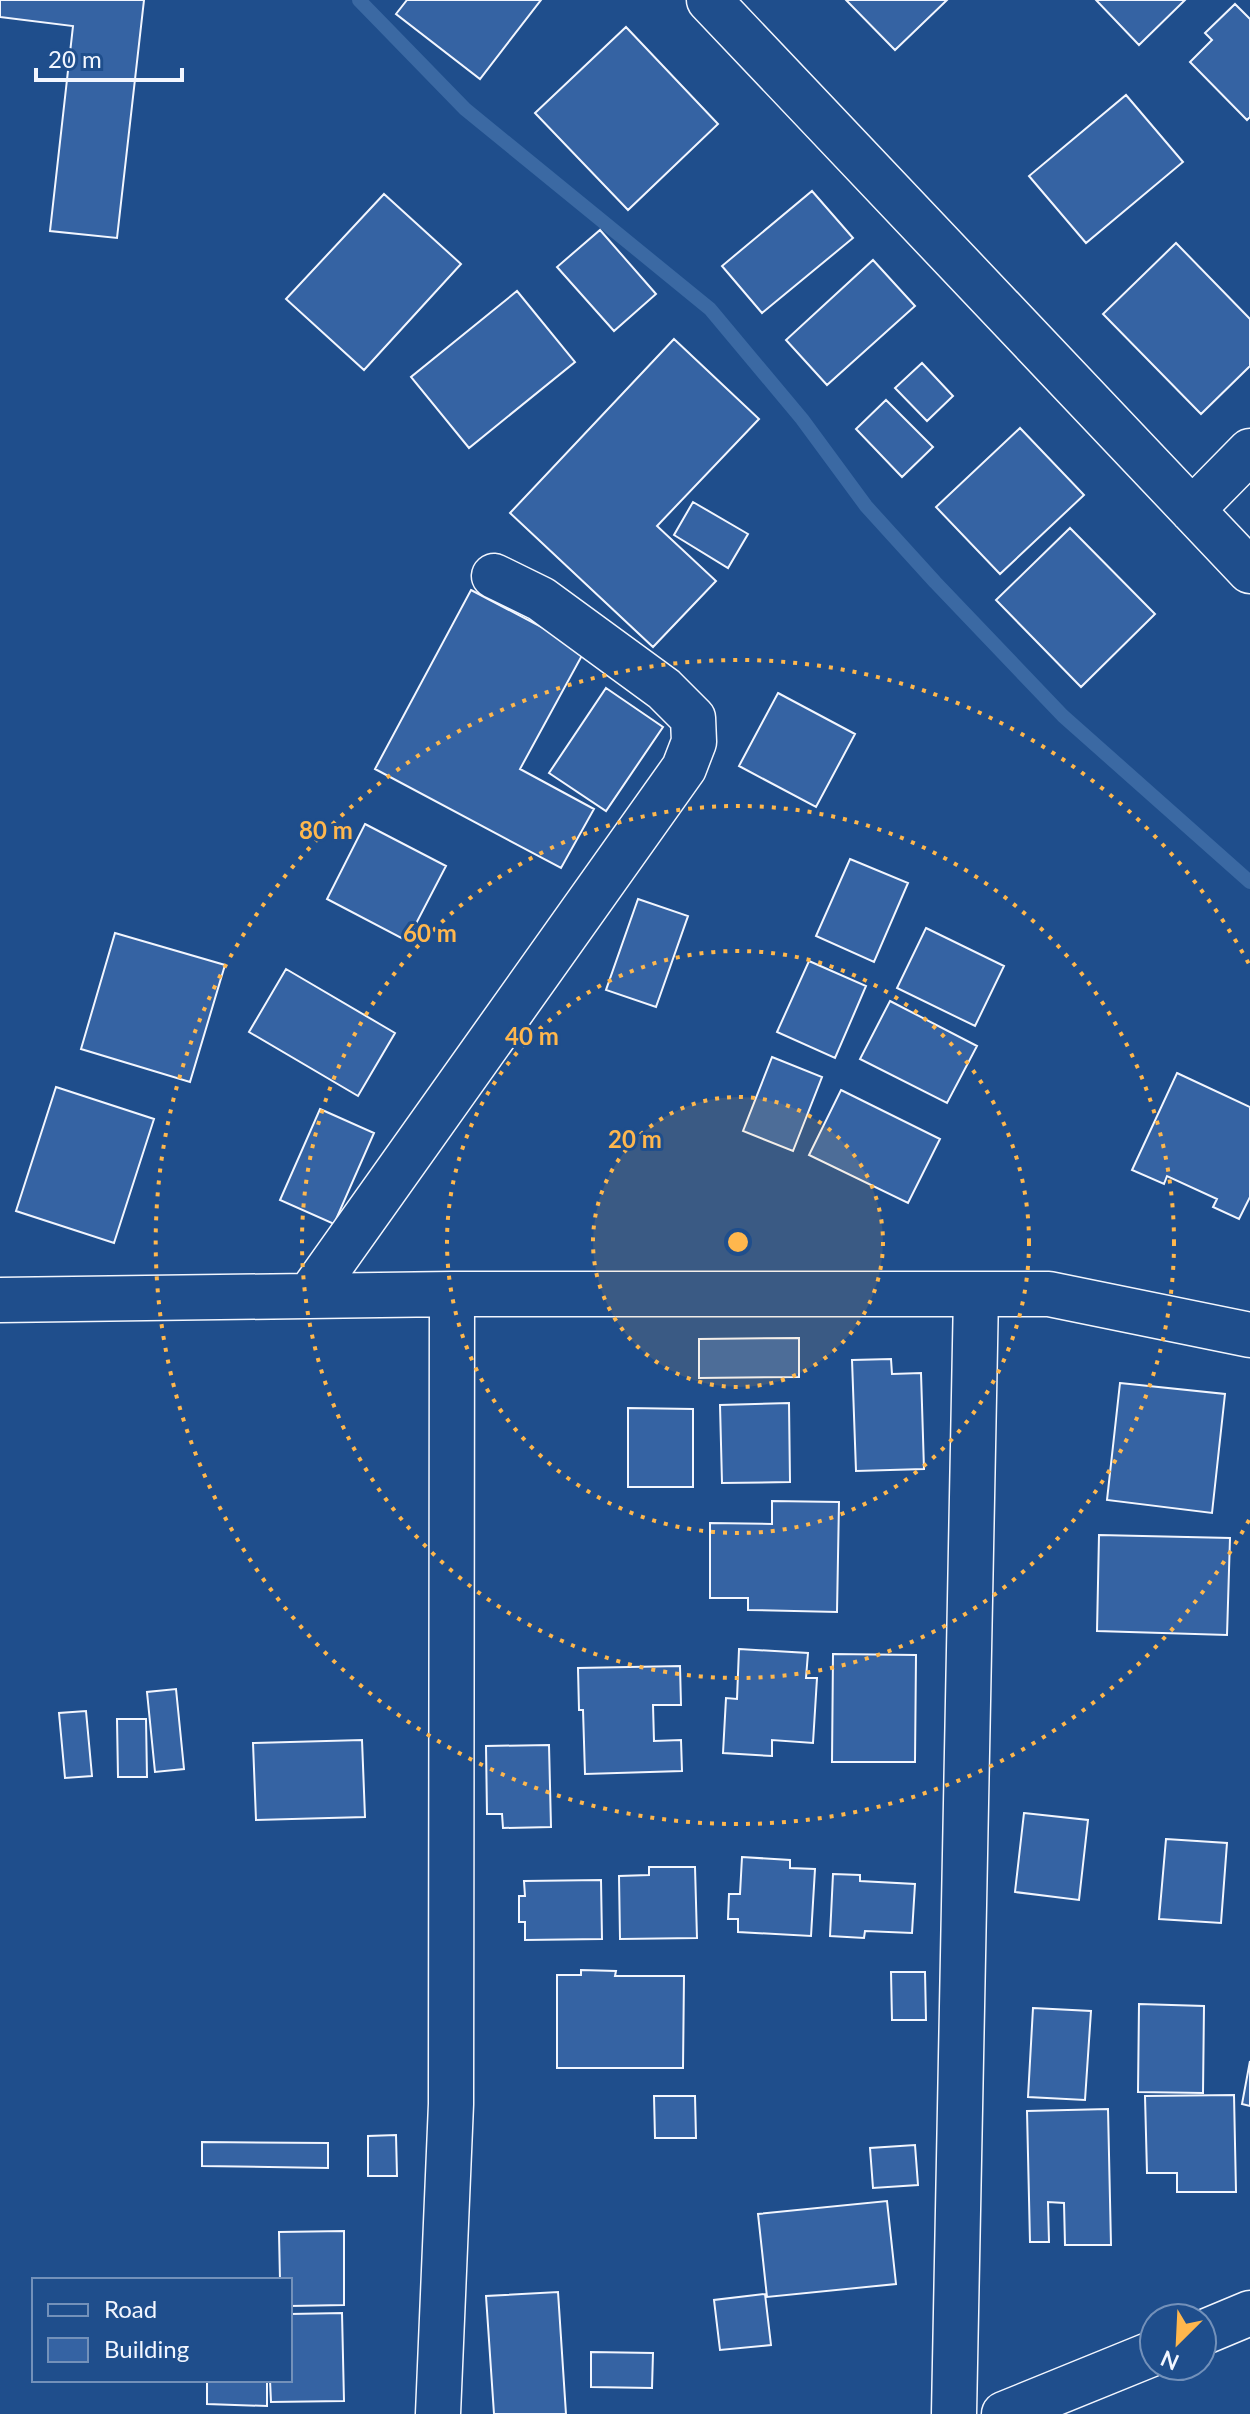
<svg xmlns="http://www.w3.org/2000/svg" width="1250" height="2414" viewBox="0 0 1250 2414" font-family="Lato,sans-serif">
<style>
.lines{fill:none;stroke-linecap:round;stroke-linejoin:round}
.stream{stroke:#3b69a3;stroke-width:14}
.building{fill:#3563a3;stroke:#f2f6ff;stroke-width:2}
.minor-casing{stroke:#f2f6ff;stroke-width:47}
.minor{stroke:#1f4e8c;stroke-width:44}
.ring{fill:none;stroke:#ffb74d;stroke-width:4;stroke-dasharray:4 8}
.centre{fill:#ffb74d;stroke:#1f4e8c;stroke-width:4}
.ring-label{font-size:24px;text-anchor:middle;font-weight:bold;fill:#ffb74d;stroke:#1f4e8c;stroke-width:6;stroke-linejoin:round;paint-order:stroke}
</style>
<rect width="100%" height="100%" fill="#1f4e8c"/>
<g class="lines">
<path class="stream" d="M 359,0 L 465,109 L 710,309 L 802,419 L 866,506 L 935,582 L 1063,716 L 1250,882"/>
</g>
<path class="building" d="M 0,0 L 144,0 L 117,238 L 50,231 L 73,26 L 0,17 Z
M 407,0 L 541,0 L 480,79 L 396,14 Z
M 846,0 L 947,0 L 895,50 Z
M 1096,0 L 1185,0 L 1139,45 Z
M 1235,4 L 1250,19 L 1250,117 L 1247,120 L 1190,62 L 1212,40 L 1205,33 Z
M 626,27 L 718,124 L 628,210 L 535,113 Z
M 1126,95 L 1183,162 L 1086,243 L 1029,176 Z
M 812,191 L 853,238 L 762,313 L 722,266 Z
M 384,194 L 461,264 L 364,370 L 286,299 Z
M 600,230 L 656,294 L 614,331 L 557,267 Z
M 1176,243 L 1250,319 L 1250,366 L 1201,414 L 1103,314 Z
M 873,260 L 915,306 L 827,385 L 786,340 Z
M 517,291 L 575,362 L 469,448 L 411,377 Z
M 674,339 L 759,419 L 657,526 L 716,581 L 653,647 L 510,513 Z
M 922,363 L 953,396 L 927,421 L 895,388 Z
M 886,400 L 933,447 L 902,477 L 856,429 Z
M 1020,428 L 1084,495 L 1000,574 L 936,507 Z
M 693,502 L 748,534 L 728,568 L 674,535 Z
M 1070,528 L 1155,614 L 1081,687 L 996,600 Z
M 471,590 L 585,650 L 520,769 L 594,809 L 561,868 L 375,769 Z
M 606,688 L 663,727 L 606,811 L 549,773 Z
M 778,693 L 855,734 L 816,807 L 739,766 Z
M 365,824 L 446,866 L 407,941 L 327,899 Z
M 850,859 L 908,883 L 874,962 L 816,936 Z
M 638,899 L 688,916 L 656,1007 L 606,990 Z
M 926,928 L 1004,966 L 975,1026 L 897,988 Z
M 115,933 L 225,965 L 190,1082 L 81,1049 Z
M 809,961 L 866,986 L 835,1058 L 777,1032 Z
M 286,969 L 395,1033 L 358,1096 L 249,1032 Z
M 890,1001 L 977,1046 L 947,1103 L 860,1059 Z
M 772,1057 L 822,1077 L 793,1151 L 743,1131 Z
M 1177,1073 L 1250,1107 L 1250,1197 L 1239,1219 L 1213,1207 L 1217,1199 L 1167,1176 L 1164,1184 L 1132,1170 Z
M 56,1087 L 154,1119 L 114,1243 L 16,1211 Z
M 841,1090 L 940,1139 L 908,1203 L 809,1155 Z
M 320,1109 L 374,1133 L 334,1224 L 280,1200 Z
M 799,1338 L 799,1377 L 699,1378 L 699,1339 Z
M 891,1359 L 892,1374 L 921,1373 L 924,1469 L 856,1471 L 852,1360 Z
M 1120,1383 L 1225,1394 L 1212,1513 L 1107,1500 Z
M 789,1403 L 790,1482 L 722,1483 L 720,1405 Z
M 628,1408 L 693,1409 L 693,1487 L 628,1487 Z
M 772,1501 L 839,1502 L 837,1612 L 748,1610 L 748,1598 L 710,1598 L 710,1523 L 772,1524 Z
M 1099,1535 L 1230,1538 L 1227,1635 L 1097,1631 Z
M 739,1649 L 808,1653 L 806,1678 L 817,1678 L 813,1743 L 772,1740 L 772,1756 L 723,1753 L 726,1698 L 737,1699 Z
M 833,1654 L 916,1655 L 915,1762 L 832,1762 Z
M 680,1666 L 681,1705 L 653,1705 L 654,1741 L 681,1740 L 682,1771 L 585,1774 L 583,1710 L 579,1710 L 578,1668 Z
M 176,1689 L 184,1769 L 155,1772 L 147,1692 Z
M 86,1711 L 92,1776 L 65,1778 L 59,1713 Z
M 117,1719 L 146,1719 L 147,1777 L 118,1777 Z
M 362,1740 L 365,1817 L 256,1820 L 253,1743 Z
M 549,1745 L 551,1827 L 503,1828 L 502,1814 L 487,1814 L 486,1746 Z
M 1024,1813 L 1088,1820 L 1079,1900 L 1015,1892 Z
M 1166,1839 L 1227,1843 L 1221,1923 L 1159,1919 Z
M 742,1857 L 790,1860 L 790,1868 L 815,1869 L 811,1936 L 738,1932 L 738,1919 L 728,1919 L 729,1894 L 740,1894 Z
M 649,1867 L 695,1867 L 697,1938 L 620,1939 L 619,1876 L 649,1875 Z
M 833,1874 L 860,1875 L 860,1881 L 915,1884 L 912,1933 L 865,1931 L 864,1938 L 830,1936 Z
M 601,1880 L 602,1939 L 525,1940 L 525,1922 L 519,1922 L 519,1896 L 525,1896 L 524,1881 Z
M 581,1970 L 616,1971 L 615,1976 L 684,1976 L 683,2068 L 557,2068 L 557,1975 L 581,1975 Z
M 891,1972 L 925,1972 L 926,2020 L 892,2020 Z
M 1139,2004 L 1204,2006 L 1203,2093 L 1138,2092 Z
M 1033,2008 L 1091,2011 L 1085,2100 L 1028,2097 Z
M 1250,2061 L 1250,2106 L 1242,2104 Z
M 1234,2095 L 1236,2192 L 1177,2192 L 1177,2173 L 1147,2173 L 1145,2096 Z
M 654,2096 L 695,2096 L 696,2138 L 655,2138 Z
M 1108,2109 L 1111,2245 L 1065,2245 L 1064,2203 L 1048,2202 L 1049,2242 L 1030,2242 L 1027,2111 Z
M 396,2135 L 397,2176 L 368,2176 L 368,2136 Z
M 202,2142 L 328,2143 L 328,2168 L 202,2166 Z
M 915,2145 L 918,2185 L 873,2188 L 870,2148 Z
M 887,2201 L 896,2284 L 767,2297 L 758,2214 Z
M 344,2231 L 344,2305 L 290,2306 L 290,2280 L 280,2280 L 279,2232 Z
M 558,2292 L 566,2414 L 494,2414 L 486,2296 Z
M 765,2294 L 771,2345 L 720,2350 L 714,2300 Z
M 342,2313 L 344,2401 L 271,2402 L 270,2380 L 290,2380 L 290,2314 Z
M 591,2352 L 653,2353 L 652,2388 L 591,2387 Z
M 207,2380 L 267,2380 L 267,2406 L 207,2404 Z"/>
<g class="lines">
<g class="minor-casing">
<path id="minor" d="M 709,0 L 1250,571
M 1192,510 L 1250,451
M 309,1296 L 684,768 L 694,742 L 693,718 L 664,689 L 541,599 L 494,576
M 0,1300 L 452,1294 L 1049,1294 L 1250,1335
M 1202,2333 L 1250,2313
M 438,2414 L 451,2104 L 452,1294
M 954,2414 L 976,1294
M 1004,2414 L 1154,2353"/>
</g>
<use href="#minor" class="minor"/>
</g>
<circle cx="738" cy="1242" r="145" fill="#ffb74d" fill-opacity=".12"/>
<g class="ring">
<circle cx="738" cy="1242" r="145"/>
<circle cx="738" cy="1242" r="291"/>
<circle cx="738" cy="1242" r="436"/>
<path d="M1249 1520A582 582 0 1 1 1249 964"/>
</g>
<circle cx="738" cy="1242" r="12" class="centre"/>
<g class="ring-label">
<text x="326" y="839">80 m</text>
<text x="430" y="942">60 m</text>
<text x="532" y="1045">40 m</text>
<text x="635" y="1148">20 m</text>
</g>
<rect x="32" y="2278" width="260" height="104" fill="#1f4e8c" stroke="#7391ba" stroke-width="2"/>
<rect x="48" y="2304" width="40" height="12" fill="#1f4e8c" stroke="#7391ba" stroke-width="2"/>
<text x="104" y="2318" font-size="24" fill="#f2f6ff">Road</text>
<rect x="48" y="2338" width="40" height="24" fill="#3563a3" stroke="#7391ba" stroke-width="2"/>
<text x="104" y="2358" font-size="24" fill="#f2f6ff">Building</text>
<g transform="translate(1178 2342) rotate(204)"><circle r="38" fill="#1f4e8c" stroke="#7391ba" stroke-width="2"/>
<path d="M0-6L14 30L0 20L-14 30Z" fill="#ffb74d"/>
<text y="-12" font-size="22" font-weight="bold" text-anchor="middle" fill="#f2f6ff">N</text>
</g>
<path d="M36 68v12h146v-12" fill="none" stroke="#f2f6ff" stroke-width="4"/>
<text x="48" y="68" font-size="24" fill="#f2f6ff" stroke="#1f4e8c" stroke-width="6" paint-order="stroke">20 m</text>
</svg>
